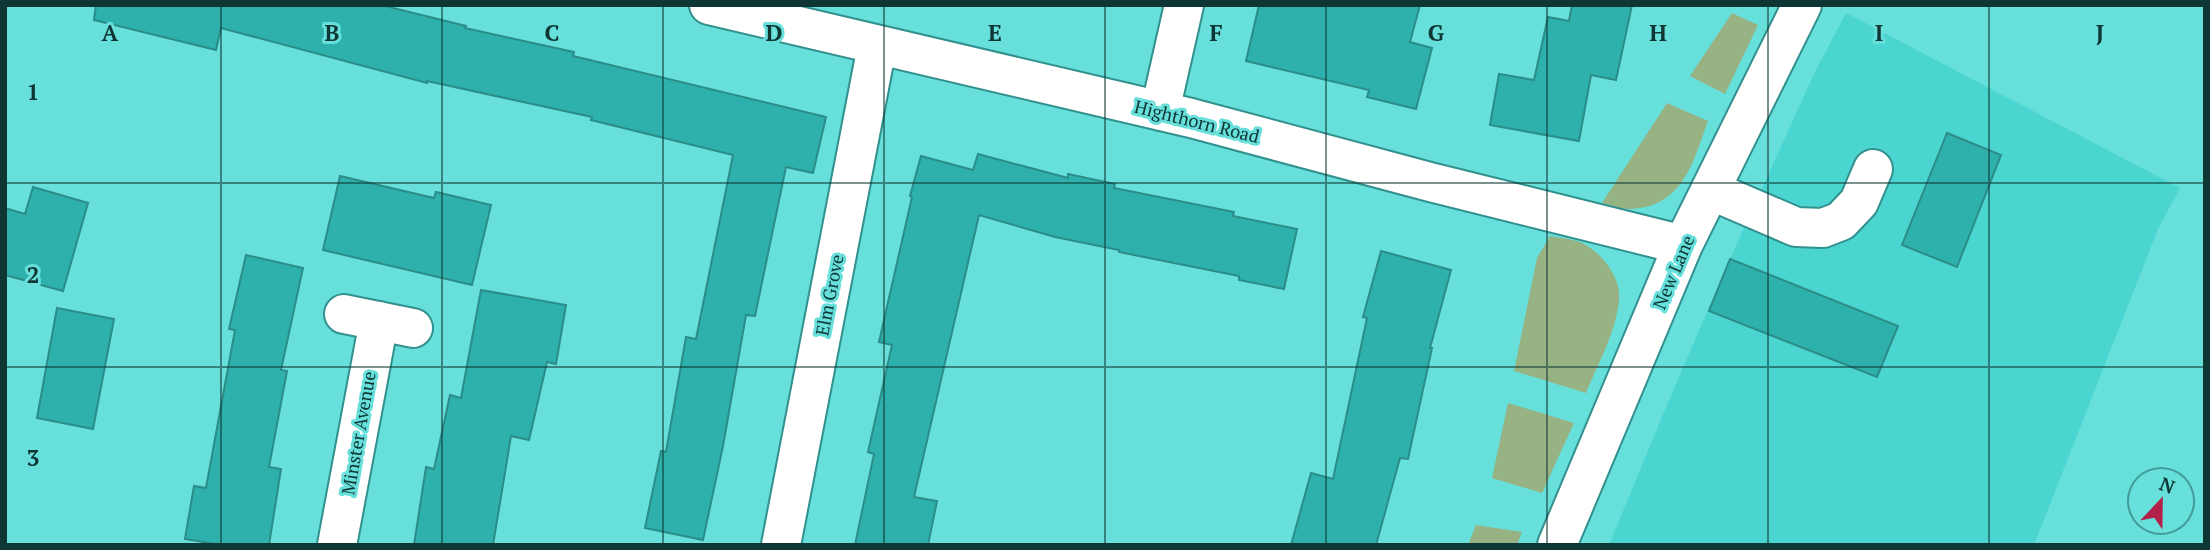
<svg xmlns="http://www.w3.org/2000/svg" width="2210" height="550" viewBox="0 0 2210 550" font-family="'PT Serif',serif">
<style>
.built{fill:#4bd5d0}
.green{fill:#98b383}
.building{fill:#2eb1ad;stroke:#2c8c88;stroke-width:2}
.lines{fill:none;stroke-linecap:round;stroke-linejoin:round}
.minor-casing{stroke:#32908d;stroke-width:42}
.minor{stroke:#fff;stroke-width:38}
.grid{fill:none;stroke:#0e3634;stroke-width:2;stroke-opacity:0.55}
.labels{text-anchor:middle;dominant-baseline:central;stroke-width:6;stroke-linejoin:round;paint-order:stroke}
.street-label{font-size:18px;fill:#0e3634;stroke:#67dfdb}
.grid-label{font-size:23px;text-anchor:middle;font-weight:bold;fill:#0e3634;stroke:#67dfdb;stroke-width:6;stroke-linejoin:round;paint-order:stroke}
</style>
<rect width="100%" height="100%" fill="#67dfdb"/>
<path class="built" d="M 1846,13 L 2180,188 L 2158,229 L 2034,545 L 1609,545 L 1669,400 L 1730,259 L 1814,74 Z"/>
<path class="green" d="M 1732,13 L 1758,25 L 1725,94 L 1690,76 Z
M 1667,103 L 1708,121 C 1693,162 1683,208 1629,209 C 1621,209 1610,205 1602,203 Z
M 1550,236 C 1560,238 1573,239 1582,243 C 1601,252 1622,278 1619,300 C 1616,332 1598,364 1586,393 L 1514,371 L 1537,258 Z
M 1508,403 L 1574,423 L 1542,493 L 1492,478 Z
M 1476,525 L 1522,532 L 1517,545 L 1468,545 Z"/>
<path class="building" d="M 96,5 L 381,5 L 466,26 L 465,28 L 574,52 L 573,56 L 826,117 L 813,173 L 786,167 L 755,316 L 746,315 L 723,446 L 703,540 L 645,528 L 661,451 L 666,452 L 686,337 L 696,339 L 733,155 L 591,120 L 592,117 L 427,81 L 427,83 L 221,28 L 216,50 L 94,20 Z
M 1259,5 L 1420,5 L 1410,42 L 1432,48 L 1416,109 L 1367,97 L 1369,90 L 1246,61 Z
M 1572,5 L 1632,5 L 1616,80 L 1591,75 L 1579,141 L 1490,125 L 1499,74 L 1534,80 L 1548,17 L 1569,21 Z
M 1947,133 L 2001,155 L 1957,267 L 1902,245 Z
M 978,154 L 1068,178 L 1068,174 L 1115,184 L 1114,188 L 1234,212 L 1233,216 L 1297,229 L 1284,289 L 1239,280 L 1239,276 L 1119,252 L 1119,250 L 1055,237 L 979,215 L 914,497 L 937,501 L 928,545 L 855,545 L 874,454 L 868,452 L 892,345 L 879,342 L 912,197 L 910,196 L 921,156 L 973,170 Z
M 340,176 L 434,198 L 436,192 L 491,205 L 472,285 L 323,250 Z
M 33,187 L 88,203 L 63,291 L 5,275 L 5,208 L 25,214 Z
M 1381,251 L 1451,270 L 1430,348 L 1432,348 L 1408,459 L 1400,458 L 1376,545 L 1291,545 L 1311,473 L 1333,479 L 1367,318 L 1363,317 Z
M 246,255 L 303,268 L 281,370 L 287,371 L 269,467 L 281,469 L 269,545 L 221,545 L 185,539 L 194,486 L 206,488 L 235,330 L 229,329 Z
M 1730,259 L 1898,326 L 1877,377 L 1709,311 Z
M 481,290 L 566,305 L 556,364 L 547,362 L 529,440 L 511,436 L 493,545 L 414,545 L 426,467 L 434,469 L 450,395 L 461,398 Z
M 57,308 L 114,319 L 93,429 L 37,418 Z"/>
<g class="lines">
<g class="minor-casing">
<path id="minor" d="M 709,5 L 1191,118 L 1430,182 L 1683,245
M 1160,111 L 1184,5
M 1710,190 L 1796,227 L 1823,228 L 1841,221 L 1859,202 L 1873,169
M 344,314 L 413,328
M 337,545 L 379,321
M 781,545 L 877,46
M 1557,545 L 1683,245 L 1802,5"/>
</g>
<use href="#minor" class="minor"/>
</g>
<path class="grid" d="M 221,5 L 221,545M 442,5 L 442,545M 663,5 L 663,545M 884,5 L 884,545M 1105,5 L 1105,545M 1326,5 L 1326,545M 1547,5 L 1547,545M 1768,5 L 1768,545M 1989,5 L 1989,545M 5,183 L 2205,183M 5,367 L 2205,367"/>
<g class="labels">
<g class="street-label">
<text transform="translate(1197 121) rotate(14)">Highthorn Road</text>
<text transform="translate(1673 272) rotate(-67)">New Lane</text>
<text transform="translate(829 295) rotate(-79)">Elm Grove</text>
<text transform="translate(358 433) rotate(-80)">Minster Avenue</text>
</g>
</g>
<g class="grid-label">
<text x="110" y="41">A</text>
<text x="332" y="41">B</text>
<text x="552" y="41">C</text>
<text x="774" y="41">D</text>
<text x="995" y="41">E</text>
<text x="1216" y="41">F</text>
<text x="1436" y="41">G</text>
<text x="1658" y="41">H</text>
<text x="1879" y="41">I</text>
<text x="2100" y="41">J</text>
<text x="33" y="100">1</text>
<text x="33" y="283">2</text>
<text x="33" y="466">3</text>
</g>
<rect width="2210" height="550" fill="none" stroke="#0e3634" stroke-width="14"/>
<g transform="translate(2161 501) rotate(22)"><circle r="33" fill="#67dfdb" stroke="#439b98" stroke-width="2"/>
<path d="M0-5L12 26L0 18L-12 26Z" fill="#b32149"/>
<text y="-10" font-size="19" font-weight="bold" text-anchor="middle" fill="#0e3634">N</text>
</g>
</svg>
